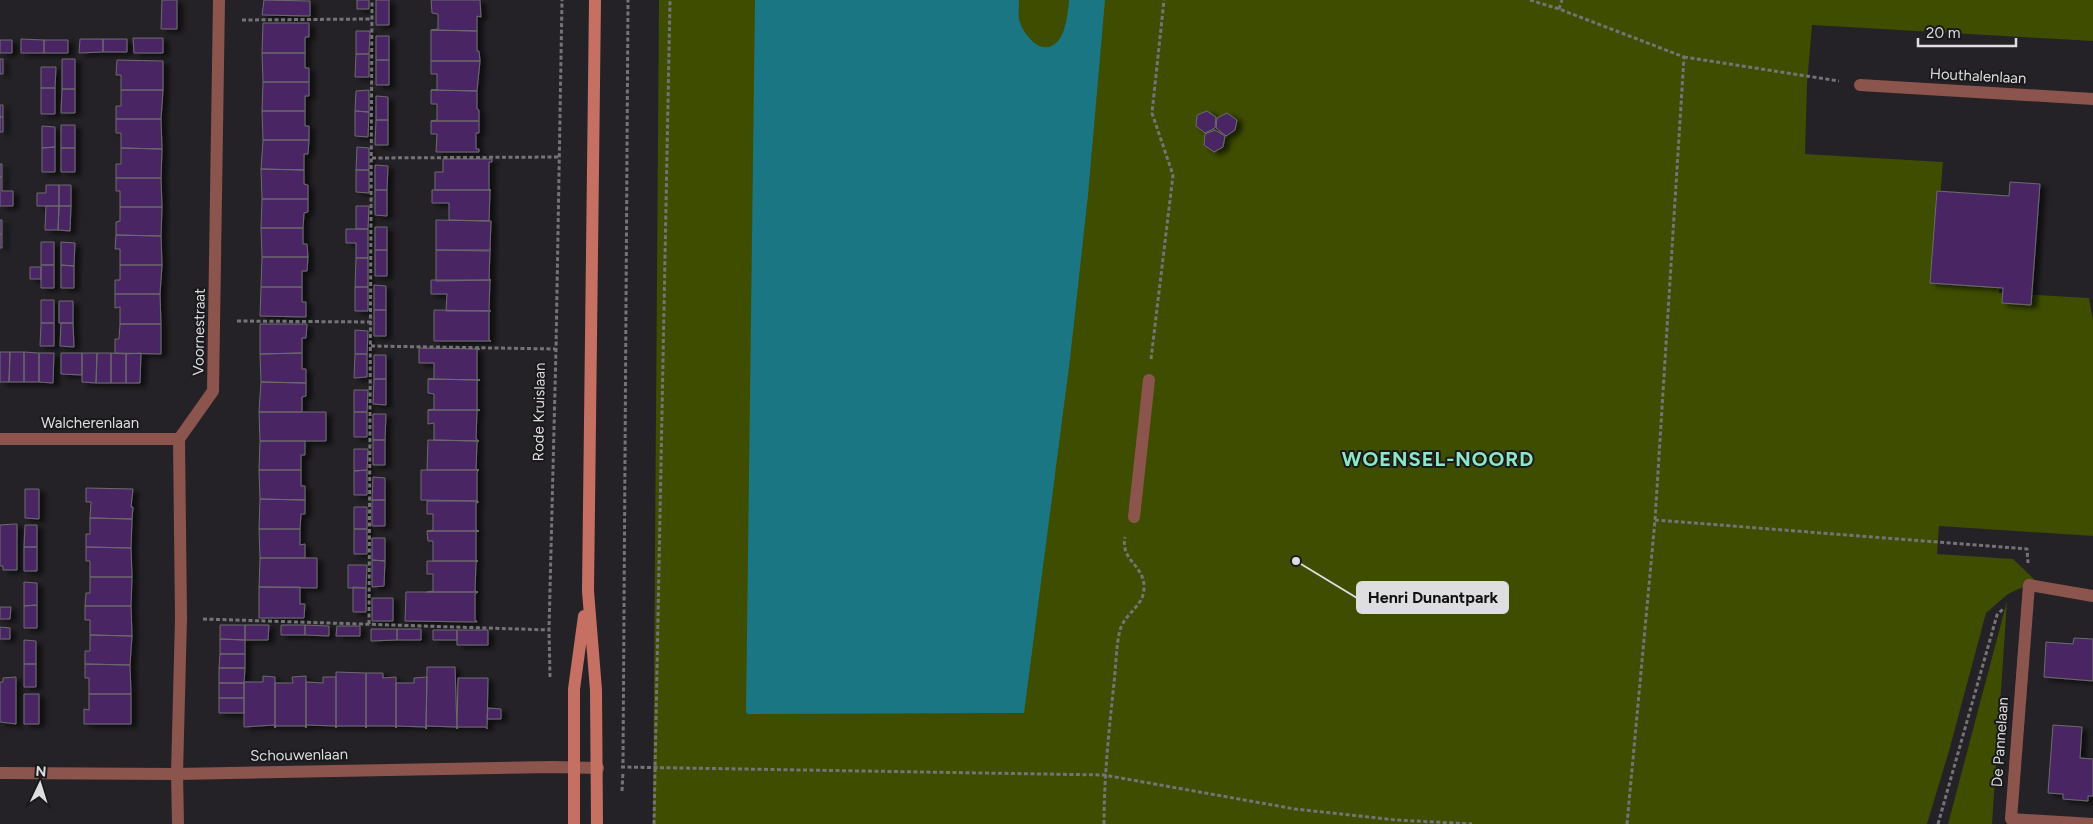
<svg xmlns="http://www.w3.org/2000/svg" width="2093" height="824" viewBox="0 0 2093 824" font-family="Figtree,sans-serif">
<style>
.green{fill:#3e4d00}
.water{fill:#1b7683}
.building{fill:#482863;stroke:#6c6a6e;filter:url(#shadow)}
.lines{fill:none;stroke-linecap:round;stroke-linejoin:round}
.path{stroke:#747376;stroke-width:3;stroke-dasharray:4 2.5;stroke-linecap:butt}
.street{stroke:#8b554d;stroke-width:12}
.secondary{stroke:#c67064;stroke-width:12}
.labels{text-anchor:middle;dominant-baseline:central;stroke-width:4;stroke-linejoin:round;paint-order:stroke}
.street-label{font-size:15px;fill:#dedddf;stroke:#1a191c}
.district-label{font-size:20px;font-weight:bold;letter-spacing:1px;fill:#8ce7c5;stroke:#1a191c}
.leader{fill:none;stroke:#dedddf;stroke-width:2}
.callout-dot{fill:#dedddf;stroke:#1a191c;stroke-width:2}
.callout{fill:#dedddf;stroke:#dedddf;stroke-width:2}
.callout-label{font-size:16px;text-anchor:middle;font-weight:bold;fill:#111}
</style>
<defs>
<filter id="shadow"><feDropShadow dx="5.5" dy="3" stdDeviation="2.5" flood-color="#0009"/></filter>
</defs>
<rect width="100%" height="100%" fill="#242226"/>
<path class="green" d="M 659,0 L 2093,0 L 2093,41 L 1812,25 L 1807,84 L 1805,154 L 1943,162 L 1934,272 L 2000,274 L 1999,293 L 2089,298 L 2093,321 L 2093,536 L 1939,526 L 1937,554 L 2013,559 L 2036,581 L 2008,594 L 1986,613 L 1949,751 L 1927,824 L 653,824 Z
M 2007,601 L 1992,824 L 1948,824 Z"/>
<path class="water" d="M 755,0 L 1019,0 C 1019,6 1018,14 1019,20 C 1023,34 1042,59 1058,41 C 1066,32 1068,12 1069,0 L 1105,0 L 1088,195 L 1070,359 L 1024,713 L 748,714 L 746,712 Z"/>
<path class="building" d="M 162,0 L 177,0 L 177,29 L 161,29 Z
M 264,0 L 310,1 L 310,16 L 262,15 Z
M 357,0 L 369,0 L 369,9 L 357,9 Z
M 376,0 L 389,0 L 389,25 L 376,25 Z
M 431,0 L 480,0 L 481,17 L 477,16 L 477,31 L 431,30 L 438,29 L 438,14 L 432,13 Z
M 263,23 L 309,23 L 309,37 L 305,37 L 305,53 L 262,53 Z
M 431,30 L 477,31 L 477,51 L 479,51 L 480,61 L 431,61 Z
M 356,31 L 370,31 L 369,54 L 356,54 Z
M 376,36 L 389,36 L 389,60 L 376,60 Z
M 133,38 L 163,38 L 163,53 L 134,53 Z
M 21,39 L 44,40 L 44,53 L 21,53 Z
M 80,39 L 103,39 L 103,52 L 79,53 Z
M 103,39 L 127,39 L 127,52 L 103,52 Z
M 0,40 L 12,40 L 12,53 L 0,53 Z
M 44,40 L 68,40 L 68,53 L 44,53 Z
M 262,53 L 305,53 L 305,68 L 309,68 L 309,82 L 263,82 Z
M 356,54 L 369,54 L 369,77 L 355,77 Z
M 0,59 L 3,59 L 3,74 L 0,74 Z
M 62,59 L 75,59 L 75,89 L 62,89 Z
M 117,60 L 163,61 L 163,90 L 121,90 L 121,75 L 116,75 Z
M 376,60 L 389,60 L 389,85 L 376,85 Z
M 431,61 L 480,61 L 477,91 L 431,90 L 437,90 L 437,74 L 431,74 Z
M 41,67 L 56,67 L 55,88 L 41,88 Z
M 263,82 L 309,82 L 309,96 L 305,96 L 305,111 L 262,111 Z
M 41,88 L 55,88 L 55,114 L 41,114 Z
M 62,89 L 75,89 L 75,113 L 61,113 Z
M 121,90 L 163,90 L 161,119 L 116,119 L 116,106 L 121,106 Z
M 369,90 L 369,112 L 355,111 L 356,91 Z
M 431,90 L 477,91 L 477,109 L 479,110 L 479,121 L 431,121 L 437,120 L 437,104 L 431,104 Z
M 376,96 L 388,97 L 388,120 L 376,120 Z
M 0,105 L 3,105 L 3,117 L 0,117 Z
M 262,111 L 305,111 L 305,126 L 309,126 L 309,140 L 263,140 Z
M 355,111 L 369,112 L 368,137 L 355,136 Z
M 1207,111 L 1216,117 L 1215,128 L 1205,133 L 1196,126 L 1197,115 Z
M 1227,113 L 1237,120 L 1235,130 L 1226,136 L 1216,128 L 1217,118 Z
M 0,117 L 3,117 L 3,132 L 0,132 Z
M 116,119 L 161,119 L 162,149 L 121,148 L 121,133 L 116,133 Z
M 376,120 L 388,120 L 388,145 L 375,145 Z
M 431,121 L 479,121 L 479,133 L 476,133 L 476,149 L 479,149 L 479,152 L 436,152 L 437,134 L 431,134 Z
M 61,125 L 75,125 L 75,148 L 61,148 Z
M 42,126 L 55,127 L 55,147 L 42,148 Z
M 1215,130 L 1225,136 L 1223,147 L 1214,152 L 1204,145 L 1205,134 Z
M 263,140 L 309,140 L 308,154 L 304,154 L 304,170 L 261,169 Z
M 55,147 L 55,172 L 42,172 L 42,148 Z
M 357,147 L 369,148 L 369,170 L 356,170 Z
M 61,148 L 75,148 L 75,172 L 61,172 Z
M 121,148 L 162,149 L 161,178 L 116,178 L 116,164 L 121,164 Z
M 443,159 L 492,159 L 492,162 L 489,162 L 489,190 L 491,190 L 435,190 L 435,172 L 443,172 Z
M 0,164 L 2,164 L 2,177 L 0,177 Z
M 375,165 L 388,166 L 387,190 L 375,190 Z
M 261,169 L 304,170 L 304,184 L 308,185 L 308,199 L 262,199 Z
M 356,170 L 369,170 L 369,193 L 356,192 Z
M 0,177 L 2,177 L 2,191 L 13,191 L 13,206 L 0,206 Z
M 116,178 L 161,178 L 162,207 L 120,207 L 120,191 L 116,191 Z
M 2010,182 L 2040,184 L 2031,305 L 2002,303 L 2003,288 L 1930,283 L 1937,191 L 2009,196 Z
M 46,185 L 59,185 L 59,206 L 37,206 L 37,193 L 46,193 Z
M 59,185 L 71,185 L 71,206 L 59,206 Z
M 375,190 L 387,190 L 387,216 L 375,215 Z
M 432,190 L 491,190 L 490,191 L 489,221 L 449,220 L 449,203 L 432,203 Z
M 262,199 L 308,199 L 308,212 L 304,213 L 303,228 L 261,228 Z
M 46,206 L 59,206 L 58,230 L 45,230 Z
M 59,206 L 71,206 L 70,231 L 58,230 Z
M 356,206 L 369,206 L 368,229 L 356,229 Z
M 120,207 L 162,207 L 161,236 L 116,235 L 116,222 L 120,221 Z
M 0,220 L 2,220 L 2,234 L 0,234 Z
M 436,220 L 491,221 L 490,249 L 491,250 L 436,250 Z
M 375,227 L 387,227 L 387,250 L 375,250 Z
M 261,228 L 303,228 L 303,244 L 307,244 L 308,257 L 262,257 Z
M 346,229 L 368,229 L 368,258 L 356,258 L 356,243 L 346,243 Z
M 0,234 L 2,234 L 2,248 L 0,248 Z
M 116,235 L 161,236 L 162,265 L 120,265 L 120,249 L 115,249 Z
M 41,242 L 54,242 L 54,265 L 41,265 Z
M 61,242 L 75,243 L 74,266 L 61,265 Z
M 375,250 L 387,250 L 387,276 L 375,276 Z
M 436,250 L 490,251 L 489,279 L 491,280 L 436,281 Z
M 262,257 L 308,257 L 307,271 L 302,271 L 302,287 L 261,287 Z
M 356,258 L 368,258 L 368,287 L 355,287 Z
M 41,265 L 54,265 L 54,288 L 41,288 Z
M 61,265 L 74,266 L 74,288 L 61,288 Z
M 120,265 L 162,265 L 160,294 L 115,294 L 115,280 L 120,280 Z
M 30,267 L 41,267 L 41,279 L 30,279 Z
M 431,280 L 490,280 L 489,309 L 491,311 L 446,311 L 447,294 L 431,294 Z
M 374,285 L 386,286 L 386,310 L 374,310 Z
M 261,287 L 302,287 L 302,302 L 306,302 L 306,317 L 260,316 Z
M 355,287 L 368,287 L 368,311 L 355,311 Z
M 115,294 L 160,294 L 161,324 L 120,324 L 120,307 L 115,308 Z
M 41,300 L 54,300 L 54,323 L 41,323 Z
M 59,301 L 73,301 L 73,323 L 59,323 Z
M 374,310 L 386,310 L 386,336 L 374,336 Z
M 434,310 L 489,311 L 489,340 L 491,341 L 434,341 Z
M 41,323 L 54,323 L 54,346 L 40,346 Z
M 61,323 L 73,323 L 74,347 L 60,346 Z
M 120,324 L 161,324 L 161,354 L 115,353 L 115,339 L 119,339 Z
M 260,324 L 307,324 L 306,338 L 302,338 L 302,353 L 260,354 Z
M 355,330 L 368,331 L 367,354 L 355,354 Z
M 419,348 L 480,349 L 477,350 L 477,380 L 480,380 L 428,379 L 434,379 L 434,363 L 419,363 Z
M 0,352 L 10,352 L 9,382 L 0,382 Z
M 10,352 L 24,352 L 24,382 L 9,382 Z
M 24,352 L 39,353 L 39,382 L 24,382 Z
M 39,353 L 54,353 L 53,383 L 39,382 Z
M 61,353 L 82,353 L 82,375 L 61,374 Z
M 82,353 L 97,353 L 96,383 L 82,382 Z
M 97,353 L 111,353 L 111,383 L 96,383 Z
M 111,353 L 126,354 L 126,383 L 111,383 Z
M 141,353 L 140,383 L 126,383 L 126,354 Z
M 302,353 L 302,369 L 306,369 L 306,383 L 261,382 L 260,354 Z
M 355,354 L 367,354 L 367,377 L 354,378 Z
M 374,355 L 386,355 L 386,379 L 374,379 Z
M 374,379 L 386,379 L 386,405 L 373,404 Z
M 428,379 L 480,380 L 477,381 L 477,410 L 480,410 L 428,410 L 434,409 L 434,394 L 428,393 Z
M 261,382 L 306,383 L 306,396 L 302,397 L 302,412 L 259,412 Z
M 354,390 L 368,390 L 367,412 L 354,412 Z
M 428,410 L 480,410 L 477,411 L 476,439 L 479,441 L 434,440 L 434,423 L 428,424 Z
M 259,412 L 326,412 L 326,441 L 260,441 Z
M 354,412 L 367,412 L 367,437 L 354,437 Z
M 373,414 L 386,414 L 385,440 L 373,440 Z
M 373,440 L 385,440 L 385,465 L 373,465 Z
M 428,440 L 479,441 L 477,442 L 476,469 L 479,470 L 427,470 Z
M 260,441 L 305,441 L 305,455 L 301,455 L 301,470 L 259,470 Z
M 354,449 L 368,449 L 367,470 L 354,471 Z
M 259,470 L 301,470 L 301,486 L 305,486 L 305,500 L 260,499 Z
M 367,470 L 367,495 L 354,495 L 354,471 Z
M 421,470 L 479,470 L 477,472 L 477,500 L 478,501 L 421,500 Z
M 373,477 L 385,478 L 385,500 L 372,500 Z
M 86,488 L 133,489 L 131,507 L 133,507 L 132,519 L 90,518 L 91,502 L 86,502 Z
M 25,489 L 39,489 L 39,519 L 25,518 Z
M 260,499 L 305,500 L 305,514 L 301,514 L 300,529 L 259,529 Z
M 372,500 L 385,500 L 385,526 L 372,526 Z
M 427,501 L 478,501 L 478,503 L 476,502 L 476,530 L 479,531 L 427,531 L 433,530 L 433,514 L 427,514 Z
M 354,507 L 367,507 L 367,529 L 354,529 Z
M 90,518 L 132,519 L 131,548 L 86,547 L 86,534 L 90,534 Z
M 15,524 L 17,524 L 17,570 L 3,570 L 3,566 L 0,566 L 0,525 Z
M 25,525 L 37,525 L 37,547 L 24,547 Z
M 259,529 L 300,529 L 300,545 L 305,544 L 305,558 L 260,558 Z
M 354,529 L 367,529 L 367,554 L 354,554 Z
M 427,531 L 479,531 L 476,532 L 476,561 L 478,561 L 433,561 L 433,541 L 428,541 Z
M 372,538 L 385,538 L 385,561 L 372,560 Z
M 24,547 L 37,547 L 37,571 L 24,571 Z
M 86,547 L 131,548 L 132,577 L 90,577 L 90,561 L 86,561 Z
M 260,558 L 317,558 L 317,588 L 259,587 Z
M 372,560 L 385,561 L 384,586 L 372,587 Z
M 427,561 L 478,561 L 476,562 L 475,591 L 478,592 L 427,592 L 433,591 L 433,574 L 427,574 Z
M 348,565 L 367,565 L 366,588 L 348,588 Z
M 90,577 L 132,577 L 131,606 L 85,606 L 86,593 L 90,593 Z
M 24,582 L 37,583 L 37,605 L 24,606 Z
M 259,587 L 300,587 L 300,604 L 305,604 L 304,618 L 259,618 Z
M 353,587 L 366,588 L 366,612 L 353,612 Z
M 406,592 L 478,592 L 475,594 L 475,621 L 477,621 L 477,622 L 405,621 Z
M 372,598 L 393,598 L 393,621 L 372,621 Z
M 37,605 L 37,628 L 24,628 L 24,606 Z
M 85,606 L 131,606 L 132,636 L 90,635 L 90,620 L 85,620 Z
M 0,607 L 11,607 L 10,619 L 0,619 Z
M 220,625 L 245,625 L 245,640 L 220,639 Z
M 245,625 L 269,625 L 268,640 L 245,640 Z
M 281,625 L 305,625 L 305,635 L 281,635 Z
M 305,625 L 329,626 L 329,636 L 305,635 Z
M 337,626 L 360,626 L 360,636 L 336,636 Z
M 0,627 L 10,628 L 10,639 L 0,639 Z
M 371,629 L 397,629 L 397,640 L 371,641 Z
M 397,629 L 421,629 L 421,640 L 397,640 Z
M 433,630 L 457,630 L 457,640 L 433,640 Z
M 457,630 L 488,630 L 488,645 L 457,645 Z
M 90,635 L 132,636 L 130,665 L 85,664 L 85,651 L 90,651 Z
M 2074,638 L 2093,639 L 2093,681 L 2044,677 L 2046,642 L 2073,644 Z
M 220,639 L 245,640 L 245,654 L 220,654 Z
M 24,640 L 36,641 L 36,664 L 24,664 Z
M 220,654 L 245,654 L 245,668 L 219,668 Z
M 24,664 L 36,664 L 36,687 L 24,687 Z
M 85,664 L 130,665 L 131,694 L 89,694 L 89,678 L 85,678 Z
M 427,667 L 455,667 L 457,729 L 456,727 L 427,726 L 426,729 Z
M 219,668 L 245,668 L 244,683 L 219,683 Z
M 336,672 L 366,673 L 366,728 L 365,726 L 337,726 L 336,728 Z
M 366,673 L 383,673 L 383,678 L 396,677 L 396,728 L 395,726 L 366,726 L 366,728 Z
M 263,676 L 275,677 L 275,728 L 274,725 L 244,727 L 244,682 L 263,682 Z
M 306,676 L 306,728 L 305,726 L 276,726 L 275,728 L 275,683 L 293,683 L 292,677 Z
M 16,677 L 16,724 L 0,722 L 0,682 L 3,682 L 3,678 Z
M 323,677 L 336,677 L 336,728 L 335,726 L 306,725 L 306,728 L 306,682 L 323,683 Z
M 427,677 L 426,729 L 425,727 L 397,726 L 396,728 L 396,683 L 414,683 L 414,678 Z
M 458,678 L 488,678 L 487,729 L 486,727 L 457,727 L 457,729 Z
M 219,683 L 244,683 L 244,698 L 219,698 Z
M 24,694 L 39,694 L 39,724 L 24,724 Z
M 89,694 L 131,694 L 131,724 L 84,724 L 84,709 L 89,710 Z
M 219,698 L 244,698 L 244,713 L 219,713 Z
M 488,708 L 501,709 L 501,719 L 487,719 Z
M 2053,725 L 2082,727 L 2080,758 L 2093,759 L 2093,796 L 2088,796 L 2088,801 L 2063,799 L 2063,794 L 2048,793 Z"/>
<g class="lines">
<path class="path" d="M 1530,0 L 1559,9 L 1684,57 L 1655,520 L 1627,824
M 1559,9 L 1562,0
M 242,20 L 372,19
M 1684,57 L 1839,81
M 372,158 L 559,157
M 237,321 L 371,322
M 371,346 L 556,349
M 1151,359 L 1173,175 L 1152,113 L 1164,0
M 1655,520 L 2027,549 L 2028,563
M 203,619 L 549,630
M 369,624 L 372,0
M 550,677 L 549,630 L 556,349 L 562,0
M 623,763 L 628,0
M 621,767 L 1104,775 L 1295,809 L 1396,820 L 1472,824
M 622,791 L 623,772
M 654,824 L 670,0
M 1104,824 C 1104,777 1109,730 1114,683 C 1116,666 1116,646 1120,630 C 1125,613 1144,606 1144,588 C 1145,565 1120,561 1125,537
M 1938,824 L 1997,615 L 2004,608"/>
<path class="street" d="M 1860,85 L 2093,99
M 0,439 L 179,439
M 1134,517 L 1149,380
M 2093,596 L 2029,585 L 2011,819 L 2093,824
M 0,773 L 177,774 L 552,767 L 598,768
M 178,824 L 177,774 L 181,618 L 179,439 L 213,391 L 219,0"/>
<path class="secondary" d="M 595,0 L 588,591 L 596,690 L 597,824
M 574,824 L 574,689 L 584,616"/>
</g>
<g class="labels">
<g class="street-label">
<text transform="translate(1978 76) rotate(3)">Houthalenlaan</text>
<text transform="translate(199 332) rotate(-89)">Voornestraat</text>
<text transform="translate(539 412) rotate(-89)">Rode Kruislaan</text>
<text x="90" y="423">Walcherenlaan</text>
<text transform="translate(2000 742) rotate(-86)">De Pannelaan</text>
<text transform="translate(299 755) rotate(-1)">Schouwenlaan</text>
</g>
<g class="district-label">
<text x="1438" y="459">WOENSEL-NOORD</text>
</g>
</g>
<path class="leader" d="M1296 561L1357 598"/>
<circle class="callout-dot" cx="1296" cy="561" r="5"/>
<rect class="callout" x="1357" y="582" width="151" height="31" rx="5"/>
<g class="callout-label">
<text x="1433" y="603">Henri Dunantpark</text>
</g>
<g transform="translate(40 784) rotate(4)" stroke="#1a191c" stroke-width="4" paint-order="stroke">
<path d="M0-4L9 19L0 12L-9 19Z" fill="#dedddf"/>
<text y="-8" font-size="14" font-weight="bold" text-anchor="middle" fill="#dedddf">N</text>
</g>
<path d="M1918 38v8h98v-8" fill="none" stroke="#dedddf" stroke-width="2.5"/>
<text x="1926" y="38" font-size="15" fill="#dedddf" stroke="#1a191c" stroke-width="4" paint-order="stroke">20 m</text>
</svg>
